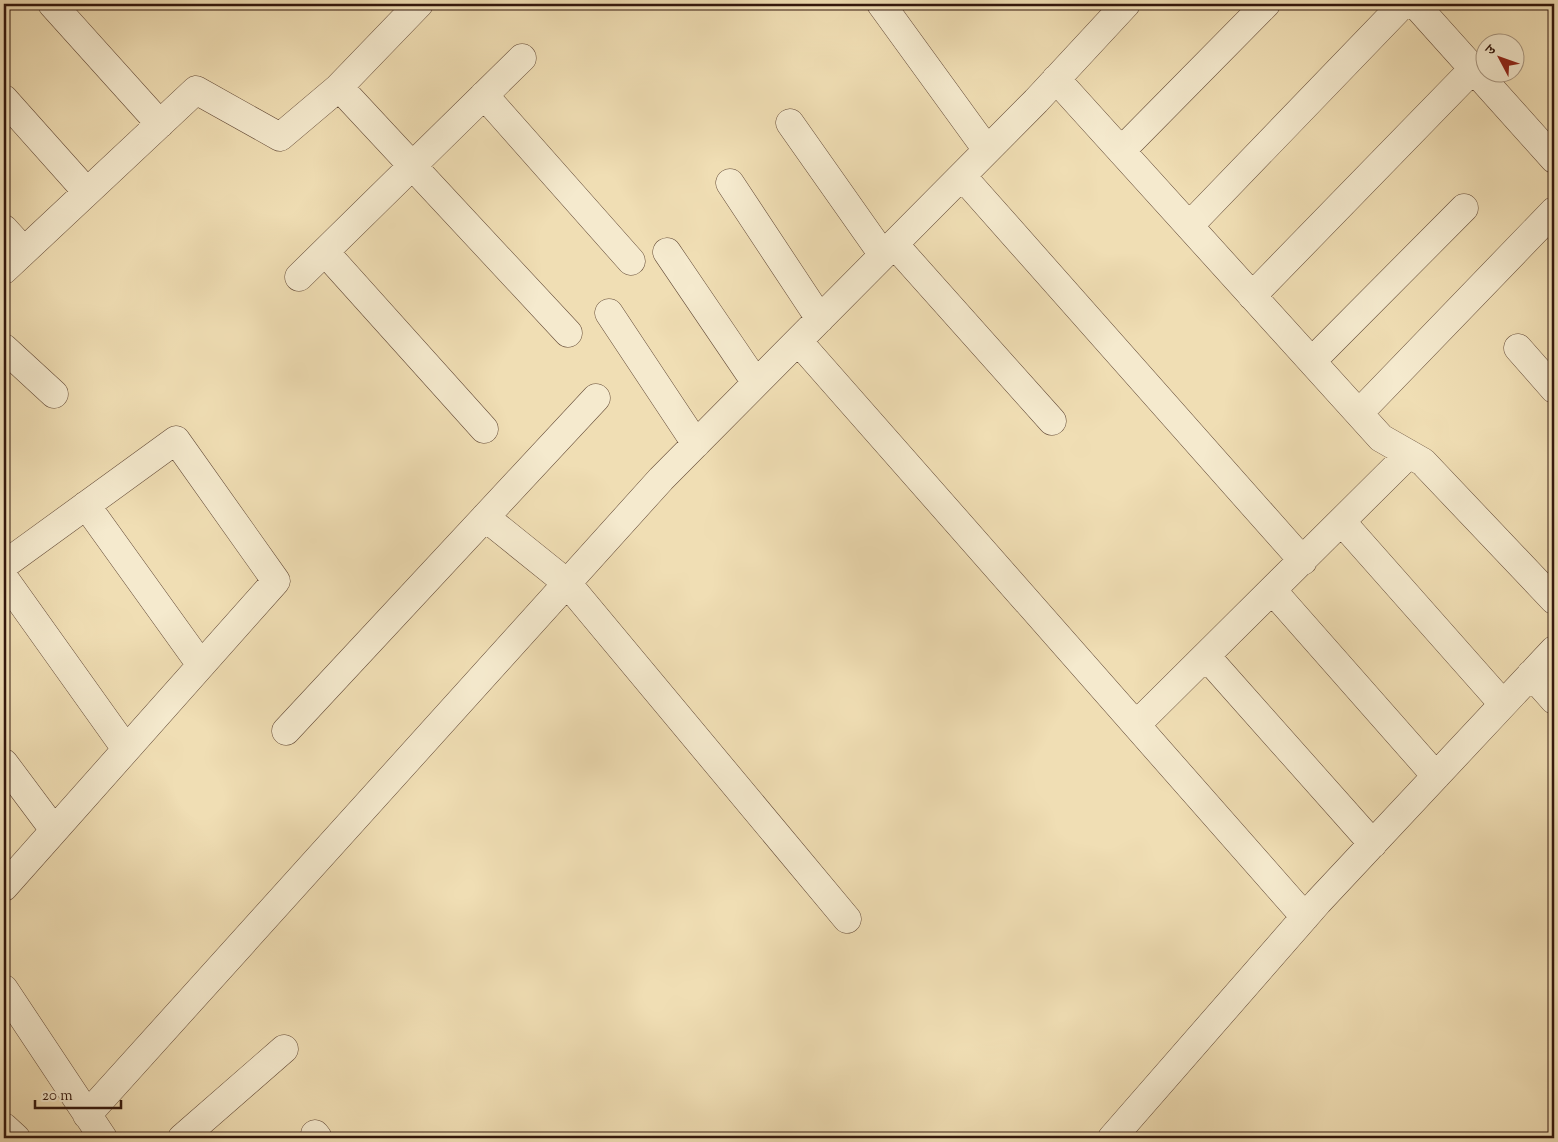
<svg xmlns="http://www.w3.org/2000/svg" width="1558" height="1142" viewBox="0 0 1558 1142" font-family="'Sorts Mill Goudy','Noto Serif Devanagari',serif">
<style>
.lines{fill:none;stroke-linecap:round;stroke-linejoin:round}
.minor-casing{stroke:#624936;stroke-width:29}
.minor{stroke:#f5eace;stroke-width:28}
</style>
<rect width="100%" height="100%" fill="#f0deb4"/>
<filter id="stains"><feTurbulence type="fractalNoise" baseFrequency=".004" numOctaves="4"/><feColorMatrix values="0 0 0 0 .2 0 0 0 0 .09 0 0 0 0 .02 0 0 0 .5 -.17"/></filter>
<radialGradient id="worn" r=".72"><stop offset=".6" stop-color="#630" stop-opacity="0"/><stop offset="1" stop-color="#630" stop-opacity=".3"/></radialGradient>
<g class="lines">
<g class="minor-casing">
<path id="minor" d="M 52,4 L 160,124
M 881,4 L 987,150
M 1415,4 L 1554,159
M 1056,79 L 1381,438 L 1423,462 L 1554,600
M 339,87 L 568,333
M 484,95 L 631,261
M 4,99 L 87,192
M 790,123 L 883,255
M 1121,151 L 1266,4
M 962,176 L 1303,561
M 730,183 L 820,319
M 1189,226 L 1403,4
M 4,229 L 24,251
M 894,244 L 1052,421
M 325,252 L 484,429
M 667,252 L 756,383
M 4,270 L 196,90 L 280,137 L 338,88 L 419,4
M 299,277 L 522,58
M 1252,296 L 1473,69
M 609,313 L 696,444
M 798,341 L 1305,917
M 4,348 L 54,394
M 1518,348 L 1554,389
M 1312,361 L 1464,208
M 1359,413 L 1554,211
M 86,505 L 201,665
M 485,517 L 567,583 L 847,919
M 1342,522 L 1503,704
M 4,565 L 176,440 L 276,581 L 4,887
M 4,578 L 126,749
M 1273,591 L 1436,776
M 1206,656 L 1373,844
M 1531,674 L 1554,700
M 1136,725 L 1409,454
M 286,731 L 596,398
M 4,763 L 54,830
M 4,989 L 103,1138
M 87,1115 L 661,479 L 1036,101 L 1126,4
M 4,1127 L 16,1138
M 315,1134 L 318,1138
M 182,1138 L 284,1049
M 1112,1138 L 1318,902 L 1554,650"/>
</g>
<use href="#minor" class="minor"/>
</g>
<rect width="1558" height="1142" fill="none" stroke="#f0deb4" stroke-width="20"/>
<rect x="5" y="5" width="1548" height="1132" fill="none" stroke="#33170c" stroke-width="2.5"/>
<rect x="10" y="10" width="1538" height="1122" fill="none" stroke="#33170c"/>
<g transform="translate(1500 58) rotate(311)"><circle r="24" fill="#f5eace" stroke="#a79680"/>
<path d="M0-4L9 19L0 12L-9 19Z" fill="#8f2418"/>
<text y="-8" font-size="14" font-weight="bold" text-anchor="middle" fill="#33170c">उ</text>
</g>
<path d="M35 1100v8h86v-8" fill="none" stroke="#33170c" stroke-width="2.5"/>
<text x="42" y="1100" font-size="15" fill="#33170c" stroke="#f5eace" stroke-width="4" paint-order="stroke">20 m</text>
<rect width="100%" height="100%" filter="url(#stains)"/>
<rect width="100%" height="100%" fill="url(#worn)"/>
</svg>
